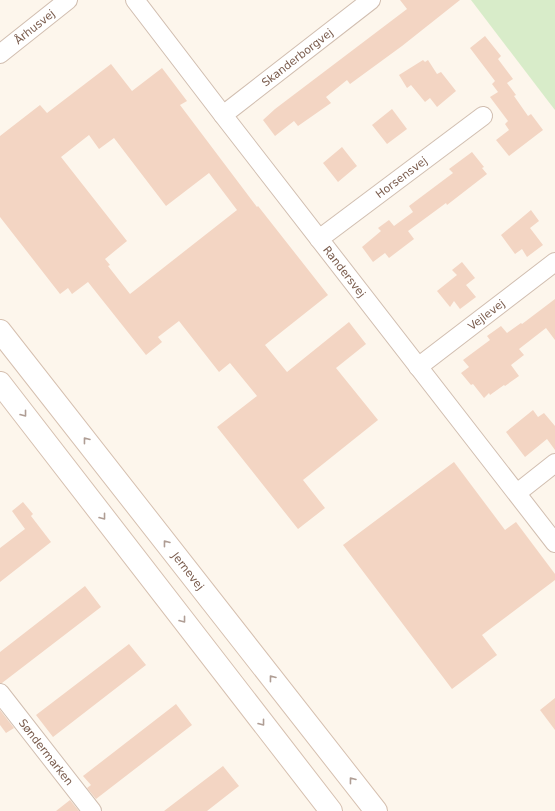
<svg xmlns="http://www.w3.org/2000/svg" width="555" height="811" viewBox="0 0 555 811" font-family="'DejaVu Sans',sans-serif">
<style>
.green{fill:#d8ecc9}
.building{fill:#f3d5c3;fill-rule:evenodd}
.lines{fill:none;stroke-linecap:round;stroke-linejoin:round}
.minor-casing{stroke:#d1beb0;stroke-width:20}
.secondary-casing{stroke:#d6c0b0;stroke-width:24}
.minor{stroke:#fff;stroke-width:18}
.secondary{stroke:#fff;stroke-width:22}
.oneway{stroke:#af9d94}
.labels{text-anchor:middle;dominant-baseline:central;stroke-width:3;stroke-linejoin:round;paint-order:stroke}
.street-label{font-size:11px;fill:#7a5c4d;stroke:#fffaf3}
</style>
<rect width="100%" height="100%" fill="#fdf6ec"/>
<path class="green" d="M 471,0 L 555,0 L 555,110 L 548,101 Z"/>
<path class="building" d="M 400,0 L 460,0 L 402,46 L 350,84 L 347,80 L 326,97 L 331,103 L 298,126 L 294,121 L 275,136 L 263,120 L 275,109 L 407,9 Z
M 485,36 L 501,56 L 498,59 L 513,79 L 507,83 L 516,95 L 514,96 L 528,116 L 531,114 L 543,130 L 509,156 L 496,140 L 509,130 L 505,124 L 508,121 L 490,97 L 498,92 L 492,84 L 495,81 L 470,48 Z
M 423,60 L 425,62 L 428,60 L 437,74 L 441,72 L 456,91 L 437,107 L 430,98 L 425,102 L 411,85 L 407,88 L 399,75 Z
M 111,64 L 132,91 L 162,68 L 187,101 L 180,105 L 257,207 L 258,206 L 328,295 L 265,345 L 287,372 L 349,322 L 366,344 L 336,368 L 378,420 L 303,480 L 325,508 L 298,529 L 217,427 L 257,396 L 230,363 L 219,372 L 179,321 L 158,337 L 162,342 L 146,355 L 88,282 L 72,294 L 68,288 L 60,294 L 0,217 L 0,136 L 40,105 L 47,113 ZM 89,135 L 99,149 L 114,138 L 166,206 L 209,173 L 237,210 L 130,294 L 108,266 L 110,265 L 105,259 L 127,241 L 61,157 Z
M 392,109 L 407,129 L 387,144 L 372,125 Z
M 342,147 L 357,166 L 338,182 L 323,163 Z
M 472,152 L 484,167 L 482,168 L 487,174 L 447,205 L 446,203 L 408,231 L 414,239 L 389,258 L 385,253 L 373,262 L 362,247 L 381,231 L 378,228 L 389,220 L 394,226 L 413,212 L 409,206 L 453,173 L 449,169 Z
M 531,210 L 539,221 L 530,228 L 543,245 L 527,257 L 522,249 L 515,254 L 501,235 Z
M 462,262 L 475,278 L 466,285 L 476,297 L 460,309 L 454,301 L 450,307 L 437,291 L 457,275 L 452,270 Z
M 555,299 L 555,340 L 546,328 L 519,349 L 524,355 L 511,365 L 519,376 L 505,386 L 504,385 L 490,395 L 489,393 L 484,398 L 473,384 L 471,385 L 461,373 L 469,367 L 463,360 L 490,340 L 487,336 L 501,326 L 507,333 L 521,323 L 522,324 L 526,321 Z
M 533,410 L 538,417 L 544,413 L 555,426 L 555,450 L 547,439 L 525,457 L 506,432 Z
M 454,462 L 505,530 L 516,522 L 555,574 L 555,580 L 482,635 L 497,655 L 452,689 L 343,545 Z
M 23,502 L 33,514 L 31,516 L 51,542 L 0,582 L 0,548 L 25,529 L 12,511 Z
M 85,586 L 101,607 L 2,683 L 0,683 L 0,652 Z
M 129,644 L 146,665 L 53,737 L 36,715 Z
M 555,698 L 555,730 L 540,710 Z
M 176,704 L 192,725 L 96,799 L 87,788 L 91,785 L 83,776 Z
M 0,710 L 14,728 L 6,733 L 0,725 Z
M 223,766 L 239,786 L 207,811 L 164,811 Z
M 70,800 L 79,811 L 56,811 Z"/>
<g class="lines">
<g class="minor-casing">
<g id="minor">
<path id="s1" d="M 135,0 L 223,115 L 555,543"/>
<path id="s2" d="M 0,54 L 68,0"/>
<path id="s3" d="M 223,115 L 371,0"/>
<path id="s4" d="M 319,239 L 483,116"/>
<path id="s5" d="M 418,367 L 555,262"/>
<path d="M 517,493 L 555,463"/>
<path id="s6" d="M 0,693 L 92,811"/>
</g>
</g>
<g class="secondary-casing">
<g id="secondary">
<path id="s7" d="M 0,331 L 376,811"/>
<path d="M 0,383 L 331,811"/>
</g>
</g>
<use href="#minor" class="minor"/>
<use href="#secondary" class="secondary"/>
</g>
<defs><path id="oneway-chevron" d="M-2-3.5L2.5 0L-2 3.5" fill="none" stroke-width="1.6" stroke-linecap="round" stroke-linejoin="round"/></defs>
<g class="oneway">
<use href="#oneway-chevron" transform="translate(24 414) rotate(52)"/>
<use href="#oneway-chevron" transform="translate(86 440) rotate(-128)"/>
<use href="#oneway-chevron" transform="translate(103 517) rotate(52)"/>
<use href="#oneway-chevron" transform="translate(166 543) rotate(-128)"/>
<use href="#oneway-chevron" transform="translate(183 620) rotate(52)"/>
<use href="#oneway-chevron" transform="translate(272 678) rotate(-128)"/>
<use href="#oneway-chevron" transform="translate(262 723) rotate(52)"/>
<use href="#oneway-chevron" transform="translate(352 780) rotate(-128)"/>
</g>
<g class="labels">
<g class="street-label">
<text stroke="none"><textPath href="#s2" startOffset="44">Århusvej</textPath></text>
<text stroke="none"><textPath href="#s3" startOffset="94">Skanderborgvej</textPath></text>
<text stroke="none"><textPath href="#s4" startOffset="103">Horsensvej</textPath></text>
<text stroke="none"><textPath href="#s1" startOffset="343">Randersvej</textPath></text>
<text stroke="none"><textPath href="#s5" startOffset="86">Vejlevej</textPath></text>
<text stroke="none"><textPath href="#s7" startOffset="305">Jernevej</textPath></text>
<text stroke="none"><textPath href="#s6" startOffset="75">Søndermarken</textPath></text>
</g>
</g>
</svg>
